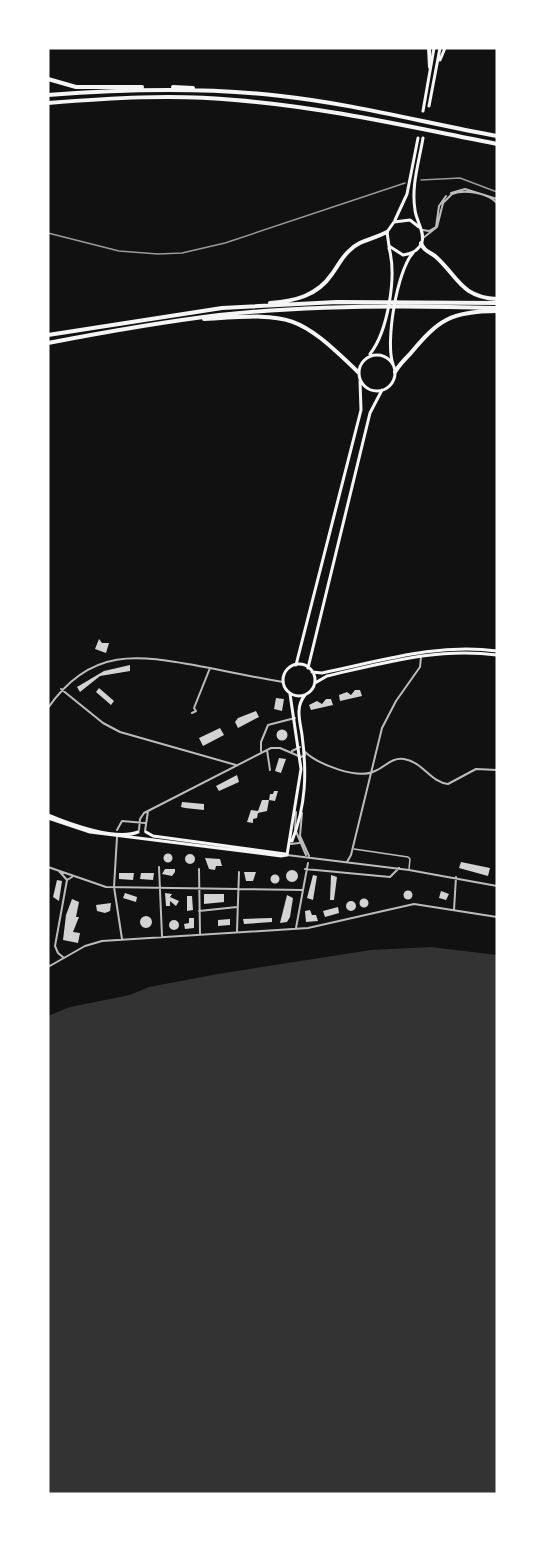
<svg xmlns="http://www.w3.org/2000/svg" width="545" height="1542" viewBox="0 0 545 1542" font-family="'DejaVu Sans',sans-serif">
<style>
.water{fill:#333}
.building{fill:#d3d3d3}
.lines{fill:none;stroke-linecap:round;stroke-linejoin:round}
.pedestrian{stroke:#bcbcbc;stroke-width:1.5}
.minor{stroke:#bcbcbc;stroke-width:2}
.secondary{stroke:#f5f5f5;stroke-width:3}
.trunk{stroke:#f5f5f5;stroke-width:4}
.motorway{stroke:#f5f5f5;stroke-width:4}
.tram{stroke:#9a9a9a;stroke-width:1.5}
</style>
<rect width="100%" height="100%" fill="#111"/>
<path class="water" d="M 431,947 L 497,955 L 497,1494 L 48,1494 L 48,1016 L 70,1007 L 130,995 L 149,987 L 218,974 L 371,950 Z"/>
<path class="building" d="M 99,639 L 102,643 L 109,643 L 106,653 L 95,649 Z
M 130,665 L 130,671 L 100,676 L 80,692 L 77,687 L 104,671 Z
M 99,688 L 114,701 L 111,705 L 96,692 Z
M 355,690 L 360,690 L 362,696 L 340,701 L 339,695 L 347,692 L 351,695 Z
M 276,698 L 284,699 L 282,711 L 274,709 Z
M 326,699 L 331,699 L 333,705 L 311,710 L 309,705 L 317,701 L 322,704 Z
M 256,711 L 259,717 L 238,728 L 235,722 L 238,718 Z
M 220,728 L 224,735 L 203,746 L 199,738 Z
M276.5 735a5.5 5.5 0 1 1 11 0a5.5 5.5 0 1 1-11 0Z
M 279,758 L 286,759 L 281,773 L 275,771 Z
M 237,775 L 239,782 L 219,791 L 216,786 Z
M 274,791 L 278,791 L 275,801 L 269,800 L 267,811 L 258,813 L 257,818 L 253,819 L 253,823 L 247,822 L 251,810 L 258,811 L 262,800 L 269,800 L 270,794 L 273,794 Z
M 182,802 L 204,804 L 204,810 L 185,808 L 181,807 Z
M163.5 858a4.5 4.5 0 1 1 9 0a4.5 4.5 0 1 1-9 0Z
M185 859a5 5 0 1 1 10 0a5 5 0 1 1-10 0Z
M 205,858 L 220,859 L 222,866 L 216,866 L 215,870 L 209,869 Z
M 461,862 L 490,868 L 488,876 L 459,868 Z
M 165,869 L 175,869 L 175,872 L 172,876 L 162,874 Z
M286 876a6 6 0 1 1 12 0a6 6 0 1 1-12 0Z
M 244,872 L 256,872 L 253,881 L 246,881 Z
M 119,873 L 134,873 L 133,880 L 119,879 Z
M 141,873 L 154,873 L 153,880 L 140,879 Z
M270.5 879a4.5 4.5 0 1 1 9 0a4.5 4.5 0 1 1-9 0Z
M 313,875 L 317,876 L 313,900 L 307,898 Z
M 331,875 L 337,877 L 334,900 L 330,900 Z
M 57,880 L 62,881 L 59,901 L 53,897 Z
M403.5 895a4.5 4.5 0 1 1 9 0a4.5 4.5 0 1 1-9 0Z
M 441,891 L 449,894 L 446,900 L 439,898 Z
M 125,893 L 137,897 L 136,902 L 123,898 Z
M 165,893 L 172,894 L 170,897 L 179,901 L 176,906 L 170,901 L 170,906 L 166,906 Z
M 204,894 L 224,894 L 224,902 L 204,904 Z
M 287,895 L 293,898 L 290,917 L 287,922 L 280,923 Z
M 187,896 L 192,896 L 193,910 L 187,911 Z
M359.5 903a4.5 4.5 0 1 1 9 0a4.5 4.5 0 1 1-9 0Z
M 72,899 L 79,902 L 76,917 L 79,917 L 73,932 L 80,933 L 78,943 L 63,940 L 66,915 Z
M346 906a5 5 0 1 1 10 0a5 5 0 1 1-10 0Z
M 111,903 L 110,911 L 105,913 L 97,911 L 96,905 Z
M 338,907 L 339,913 L 325,917 L 323,911 Z
M 310,910 L 312,915 L 316,915 L 318,921 L 306,922 L 305,911 Z
M140 922a6 6 0 1 1 12 0a6 6 0 1 1-12 0Z
M 189,918 L 194,918 L 194,928 L 185,929 L 184,924 L 189,923 Z
M 272,918 L 272,922 L 244,924 L 243,919 Z
M 230,919 L 230,925 L 218,926 L 218,920 Z
M169 925a5 5 0 1 1 10 0a5 5 0 1 1-10 0Z"/>
<g class="lines">
<path class="pedestrian" d="M 354,849 L 408,857 L 410,859 L 409,869"/>
<path class="minor" d="M 451,193 L 465,189 L 497,199
M 423,230 L 429,231 L 436,227 L 439,206 L 446,196
M 423,238 L 437,227 L 443,203 L 452,194 C 465,189 487,193 497,203
M 61,689 L 103,723 L 120,732 L 236,765
M 48,708 C 93,643 143,656 210,668 C 234,673 259,678 283,682
M 192,713 L 196,711 L 194,708 L 210,668
M 267,750 L 270,770
M 261,751 L 261,742 L 268,725 L 295,718
M 292,751 L 300,747
M 305,752 C 318,764 357,780 375,771 C 385,767 392,757 404,759 C 423,762 430,782 448,784 L 476,769 L 497,770
M 296,812 L 295,829 L 306,855
M 302,813 L 300,836 L 309,856
M 117,830 L 122,821 L 145,823
M 139,830 L 140,819 L 144,813 L 271,748 L 280,748 L 301,757 L 305,755
M 145,831 L 148,811
M 117,837 L 114,887 L 122,939
M 291,844 L 299,843
M 287,855 L 409,870 L 497,886
M 347,862 L 351,855 L 382,728 L 396,701 L 420,667 L 421,657
M 48,867 L 106,887 L 302,890
M 159,867 L 162,936
M 199,869 L 200,934
M 305,869 L 390,877 L 399,868
M 59,871 L 67,880
M 454,910 L 456,877
M 199,911 L 237,907
M 296,928 L 308,863
M 237,931 L 239,872
M 64,958 L 58,953 L 55,946 L 67,880 L 72,877
M 48,967 L 85,946 L 102,941 L 308,928 L 414,904 L 497,917"/>
<path class="secondary" d="M 440,60 L 445,48
M 429,106 L 440,48
M 423,111 L 434,48
M 395,220 L 407,194 L 418,138
M 419,227 L 410,220 L 394,222 L 387,232 L 389,246 L 403,255 C 411,254 419,251 422,242 C 425,232 416,220 415,210 C 411,186 419,162 423,138
M 370,354 C 388,331 397,276 389,248
M359 373a18 18 0 1 1 36 0a18 18 0 1 1-36 0Z
M 393,364 C 385,343 397,270 413,253
M283 680a16 16 0 1 1 32 0a16 16 0 1 1-32 0Z
M 296,665 L 361,410 L 360,381
M 308,668 L 370,413 L 382,390
M 312,672 L 322,673 C 381,661 436,643 497,651
M 315,683 L 327,676 C 384,663 438,647 497,655
M 48,815 C 69,824 116,841 138,832
M 48,818 L 90,832 L 281,856 L 287,855
M 146,832 L 153,836 L 285,854
M 292,841 C 306,806 307,772 302,735 C 300,721 295,707 305,695
M 287,855 L 301,769 L 290,694"/>
<path class="trunk" d="M 421,243 C 424,251 428,251 435,256 C 458,276 460,297 497,299
M 270,303 C 295,301 317,296 332,274 C 338,266 342,257 349,251 C 359,240 374,239 387,232
M 204,319 C 290,314 295,311 358,372
M 48,335 L 222,308 L 337,302 L 497,303
M 48,343 C 105,332 162,322 219,315 C 311,305 405,305 497,308
M 395,372 C 399,365 404,360 410,354 C 438,320 451,311 497,311"/>
<path class="motorway" d="M 429,48 L 430,67
M 48,79 L 76,87 L 142,87
M 173,87 L 193,88
M 48,95 C 126,89 203,87 281,96 C 354,104 425,123 497,136
M 48,103 C 110,98 173,94 235,100 C 324,107 410,127 497,144"/>
<path class="tram" d="M 421,180 L 460,178 L 497,192
M 48,233 L 119,251 L 158,254 L 182,253 L 225,243 L 405,183"/>
</g>
<rect width="545" height="1542" fill="none" stroke="#ffffff" stroke-width="99"/>
</svg>
